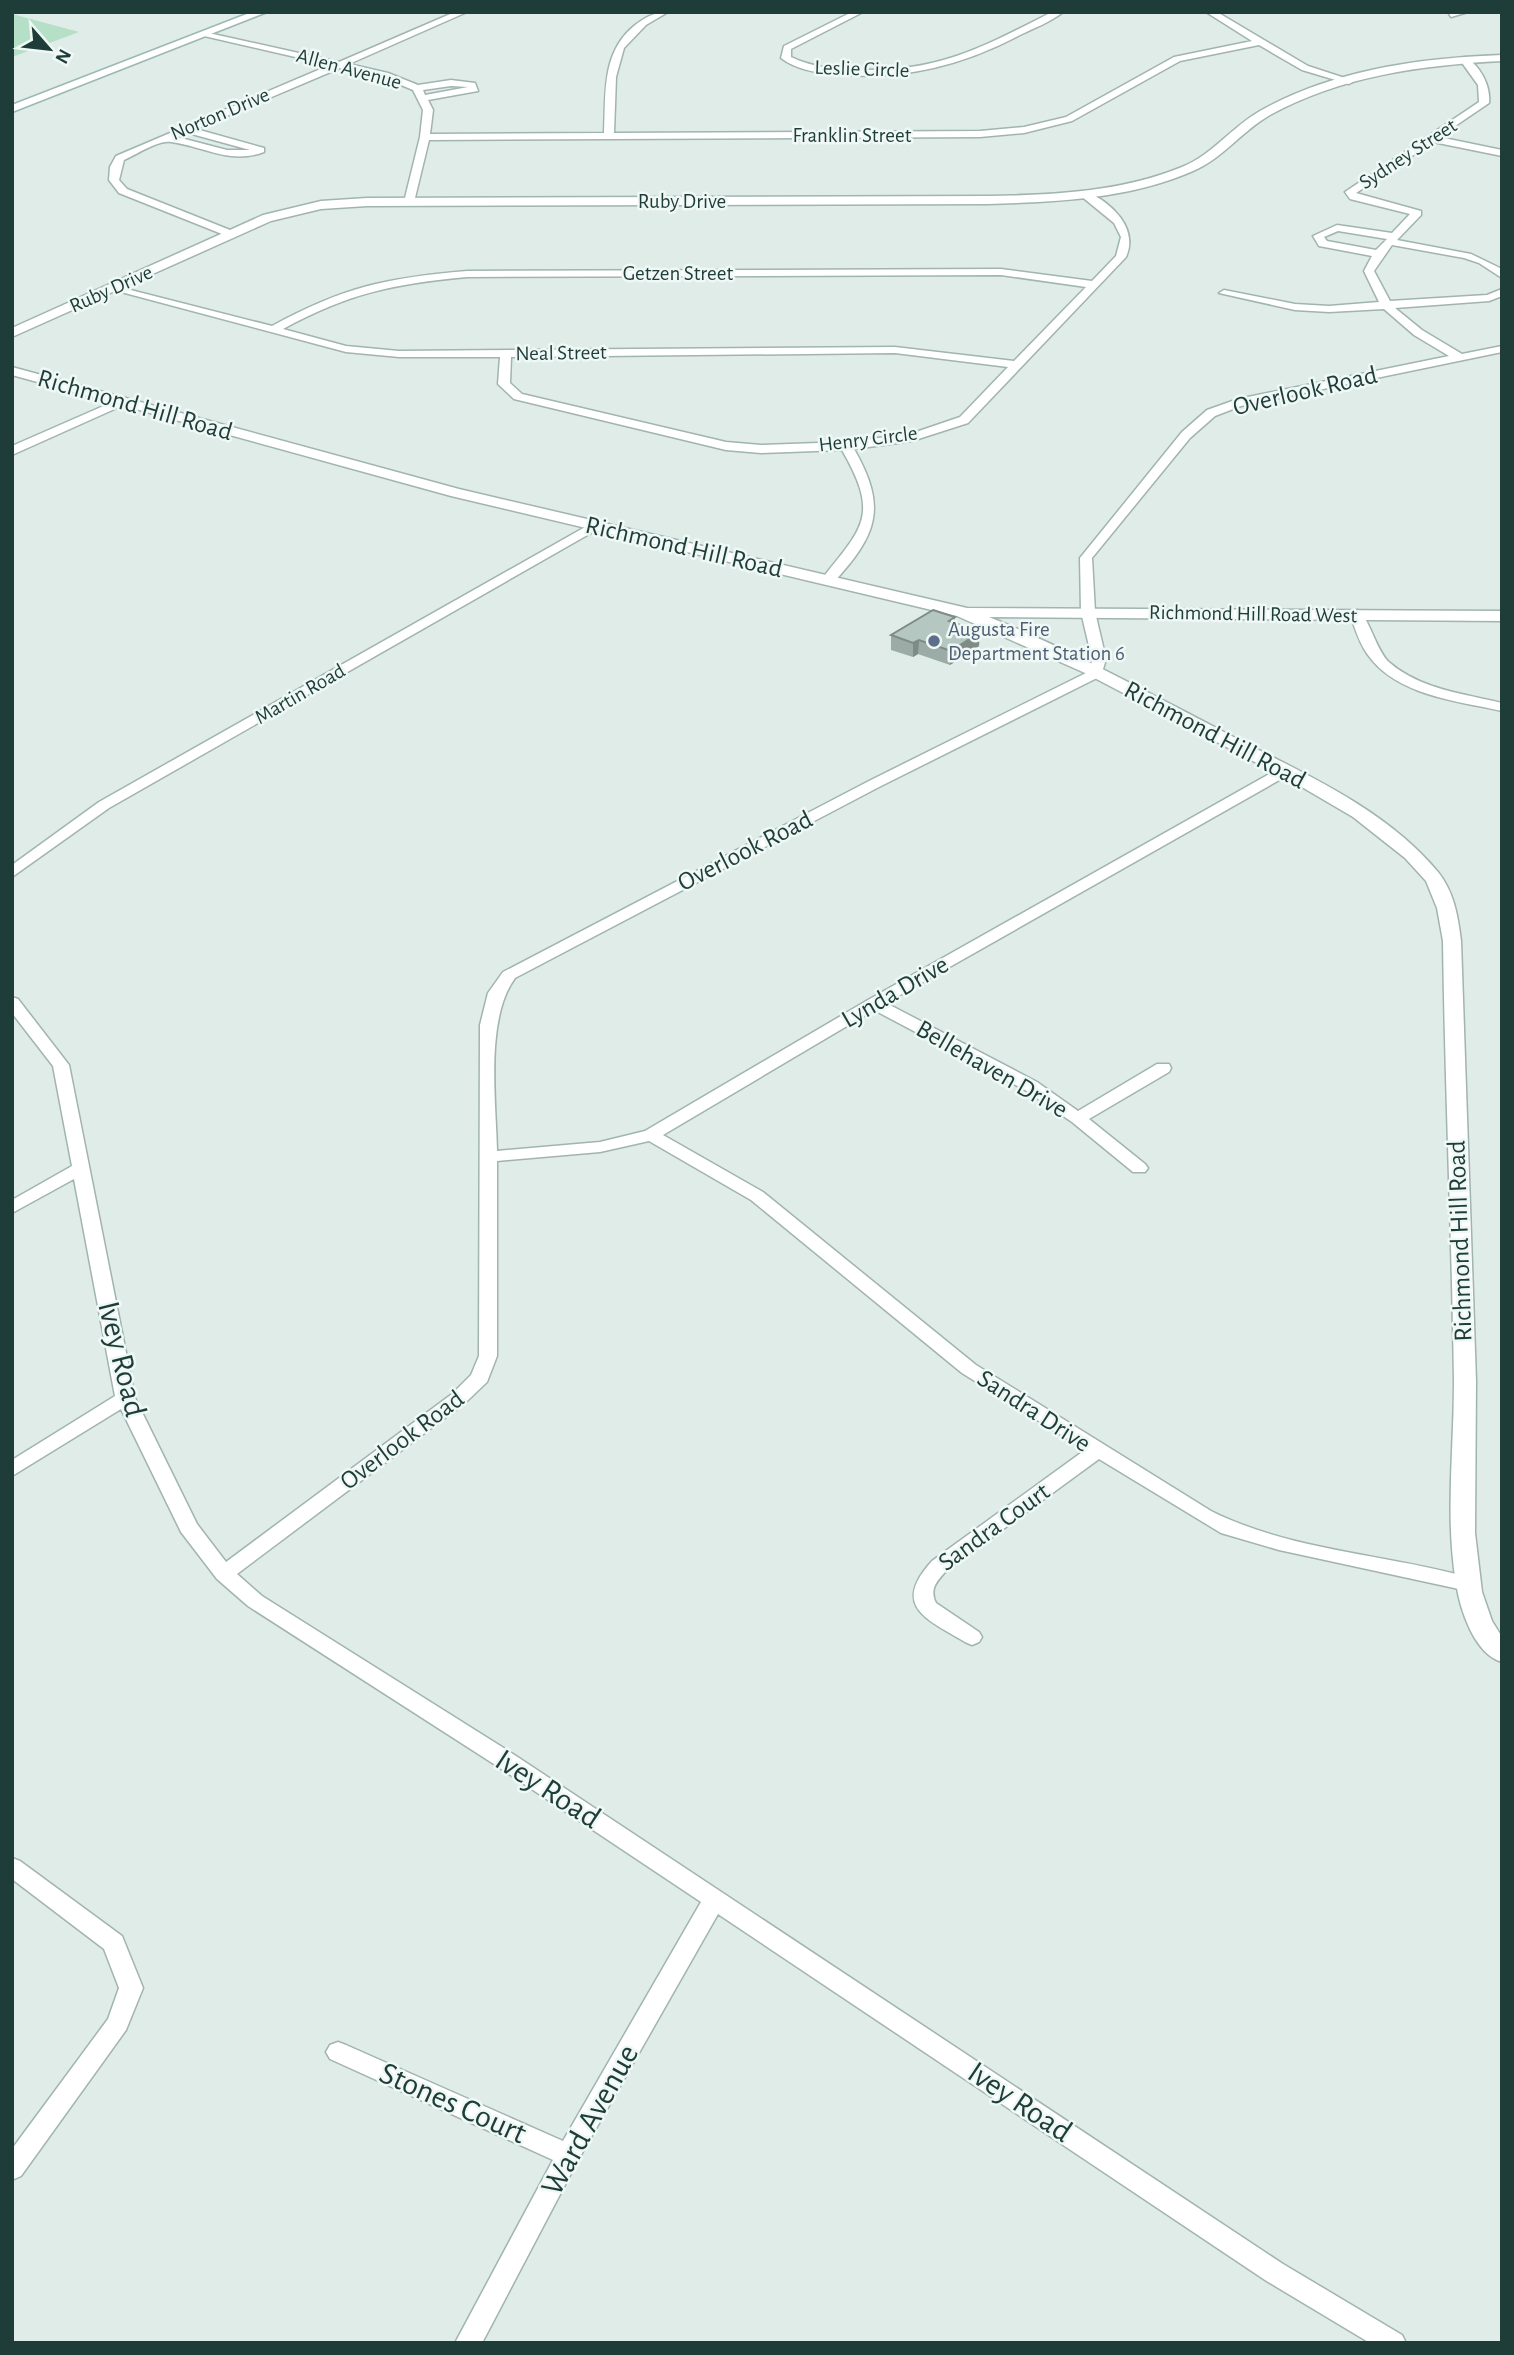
<svg xmlns="http://www.w3.org/2000/svg" width="1514" height="2355" viewBox="0 0 1514 2355" font-family="'Alegreya Sans',sans-serif">
<style>
.green{fill:#b5dfc6}
.lines{fill:none;stroke-linecap:round;stroke-linejoin:round}
.minor-casing{stroke:#a1b4b0;stroke-width:3}
.tertiary-casing{stroke:#a1b4b0;stroke-width:3}
.secondary-casing{stroke:#9cb8b2;stroke-width:3}
.minor{fill:#fff;fill-rule:evenodd}
.tertiary{fill:#fff;fill-rule:evenodd}
.secondary{fill:#fff;fill-rule:evenodd}
.wall{fill:#9baba6}
.shaded-wall{fill:#7e8b87}
.building{fill:#b4c7c1;stroke:#7e8b87;stroke-width:2}
.service-dot{fill:#5c6f8a;stroke:#eff8f5;stroke-width:2.5}
.labels{text-anchor:middle;dominant-baseline:central;stroke-width:5;stroke-linejoin:round;paint-order:stroke}
.far-street-label{font-size:21px;fill:#1e3d39;stroke:#eff8f5}
.far-service-label{font-size:21px;fill:#4e5e75;stroke:#eff8f5;text-anchor:start}
.street-label{font-size:26px;fill:#1e3d39;stroke:#eff8f5}
.near-street-label{font-size:32px;fill:#1e3d39;stroke:#eff8f5}
</style>
<rect width="100%" height="100%" fill="#dfece8"/>
<path class="green" d="M 12,14 L 79,32 L 12,57 Z"/>
<g class="lines">
<g class="minor-casing">
<path id="minor" d="M 455,12 L 467,12 L 349,64 L 388,73 L 418,85 L 451,80 L 475,83 L 478,91 L 428,100 L 433,110 L 430,134 L 604,133 C 606,95 601,53 634,26 C 644,18 654,12 668,12 L 646,25 L 624,48 L 616,77 L 614,133 L 980,131 L 1024,127 L 1066,117 L 1174,57 L 1252,41 L 1206,12 L 1217,12 L 1308,66 L 1354,81 L 1349,84 L 1302,70 L 1259,45 L 1180,61 L 1072,121 L 1024,133 L 980,137 L 429,140 L 414,202 L 409,205 L 404,202 L 420,137 L 423,110 L 413,90 L 382,77 L 340,68 L 196,129 L 264,148 L 264,152 C 230,165 203,146 171,142 C 158,140 136,155 124,160 L 119,180 L 127,189 L 235,232 L 235,236 L 227,236 L 119,193 L 109,180 L 110,167 L 116,156 L 330,65 L 204,36 L 204,32 L 339,62 ZM 451,86 L 468,87 L 425,95 L 423,90 ZM 188,133 L 250,150 L 227,150 L 177,137 Z
M 852,12 L 863,12 L 791,49 L 791,57 C 814,68 839,70 864,70 C 941,71 985,46 1052,12 L 1063,12 C 1051,22 1034,28 1020,35 C 963,65 908,79 843,75 C 823,74 798,71 781,58 L 784,46 Z
M 1448,12 L 1468,12 L 1451,17 Z
M 1465,57 C 1480,65 1491,86 1489,103 L 1439,137 L 1502,150 L 1502,156 L 1433,142 L 1356,193 L 1421,211 L 1421,215 L 1397,240 L 1471,254 L 1502,269 L 1502,278 L 1479,263 L 1464,258 L 1392,245 L 1374,271 L 1390,301 L 1487,295 L 1502,289 L 1502,296 L 1489,301 L 1395,308 L 1422,330 L 1462,354 L 1502,346 L 1502,352 L 1241,406 L 1215,416 L 1190,438 L 1092,558 L 1095,612 L 1106,659 L 1101,676 L 879,787 L 515,978 C 485,1019 496,1101 497,1151 L 600,1142 L 645,1131 L 868,1000 L 1280,768 L 1290,768 L 1290,774 L 886,1003 L 1037,1082 L 1078,1111 L 1157,1064 L 1169,1064 L 1171,1068 L 1169,1072 L 1089,1119 L 1145,1164 L 1148,1168 L 1145,1172 L 1133,1172 L 1072,1122 L 1025,1090 L 874,1010 L 663,1135 L 763,1192 L 976,1365 L 1211,1511 C 1293,1552 1389,1554 1475,1579 L 1478,1584 L 1475,1589 L 1468,1591 L 1279,1550 L 1221,1533 L 1099,1459 L 946,1571 C 937,1581 929,1589 936,1603 L 979,1632 L 982,1637 L 979,1642 L 972,1645 L 965,1642 C 926,1619 891,1606 932,1561 L 1085,1450 L 962,1373 L 751,1200 L 649,1141 L 600,1152 L 497,1161 L 497,1356 L 487,1382 L 466,1402 L 237,1574 L 262,1596 L 513,1754 L 1283,2264 L 1402,2335 L 1406,2343 L 1370,2343 L 1265,2280 L 718,1914 L 577,2162 L 482,2343 L 455,2343 L 553,2160 L 330,2059 L 326,2052 L 330,2045 L 338,2042 L 346,2045 L 563,2141 L 701,1902 L 497,1766 L 248,1606 L 217,1579 L 181,1532 L 121,1409 L 12,1476 L 12,1460 L 115,1396 L 74,1179 L 12,1213 L 12,1200 L 72,1166 L 53,1066 L 12,1013 L 12,997 L 18,999 L 69,1065 L 135,1398 L 197,1524 L 226,1562 L 452,1394 L 471,1375 L 479,1356 L 480,1025 L 488,993 L 503,972 L 869,781 L 1090,671 L 1092,659 L 1081,612 L 1080,558 L 1182,432 L 1207,410 L 1238,399 L 1449,356 L 1414,335 L 1384,309 L 1329,312 L 1295,310 L 1219,293 L 1224,290 L 1295,304 L 1329,306 L 1379,302 L 1364,271 L 1372,256 L 1319,246 L 1313,236 L 1337,225 L 1392,233 L 1410,214 L 1350,199 L 1345,192 L 1479,102 L 1478,85 L 1460,60 ZM 1338,231 L 1387,239 L 1376,250 L 1327,241 L 1324,237 Z
M 1085,191 C 1111,202 1139,228 1126,257 L 968,423 L 912,441 L 854,449 C 888,508 877,535 833,583 L 828,584 L 821,580 C 863,527 880,516 842,450 L 761,453 L 726,450 L 514,399 L 498,384 L 500,357 L 399,357 L 346,352 L 106,288 L 111,285 L 272,326 C 344,287 385,278 467,271 L 1001,269 L 1092,281 L 1116,256 L 1121,237 L 1114,223 L 1081,196 L 1080,194 ZM 1001,275 L 1086,287 L 1014,361 L 895,347 L 399,351 L 346,346 L 283,329 C 349,293 393,284 467,277 ZM 895,353 L 1008,367 L 960,417 L 910,434 L 846,442 L 761,445 L 726,442 L 522,394 L 510,383 L 511,357 Z
M 124,397 L 130,401 L 128,403 L 12,455 L 12,446 Z
M 594,522 L 598,523 L 598,529 L 109,808 L 12,877 L 12,865 L 99,802 Z
M 1357,610 C 1368,613 1376,652 1390,663 C 1420,689 1465,694 1502,703 L 1502,711 C 1457,701 1396,695 1368,655 C 1359,643 1355,628 1350,614 Z
M 12,1858 L 20,1861 L 122,1936 L 143,1988 L 126,2030 L 21,2176 L 12,2180 L 12,2149 L 108,2019 L 119,1988 L 104,1949 L 12,1879 Z"/>
</g>
<g class="tertiary-casing">
<path id="tertiary" d="M 1502,55 L 1502,61 C 1422,65 1341,76 1270,115 C 1242,131 1222,159 1193,171 C 1129,199 1056,202 988,204 L 367,206 L 321,209 L 271,221 L 12,337 L 12,328 L 263,215 L 321,201 L 367,198 L 988,196 C 1053,195 1121,192 1182,167 C 1212,155 1232,127 1260,111 C 1333,70 1419,58 1502,55 Z
M 12,367 L 459,489 L 967,608 L 1502,611 L 1502,621 L 989,617 C 1069,649 1145,691 1222,731 C 1297,771 1382,805 1438,872 C 1454,892 1458,916 1461,941 L 1476,1381 L 1475,1533 L 1482,1592 L 1492,1621 L 1502,1637 L 1502,1662 C 1474,1654 1460,1609 1456,1583 C 1445,1516 1454,1449 1454,1382 C 1452,1235 1445,1088 1443,941 L 1437,908 L 1426,881 L 1405,858 L 1353,817 L 1295,783 L 1085,673 L 957,616 L 451,496 L 12,375 Z"/>
</g>
<g class="secondary-casing">
<path id="secondary" d="M 252,12 L 267,12 L 12,112 L 12,105 Z"/>
</g>
<use href="#minor" class="minor"/>
<use href="#tertiary" class="tertiary"/>
<use href="#secondary" class="secondary"/>
</g>
<path class="wall" d="M 955,617 L 955,623 L 979,646 L 950,665 L 918,654 L 913,657 L 891,650 L 891,635 Z"/>
<path class="shaded-wall" d="M 980,632 L 979,646 L 950,665 L 951,651 Z
M 919,640 L 918,654 L 913,657 L 913,643 Z"/>
<path class="building" d="M 933,610 L 955,617 L 949,621 L 980,632 L 951,651 L 919,640 L 913,643 L 891,635 Z"/>
<circle class="service-dot" cx="934" cy="641" r="7"/>
<g class="labels">
<g class="far-street-label">
<text transform="translate(349 69) rotate(15)">Allen Avenue</text>
<text transform="translate(862 69) rotate(2)">Leslie Circle</text>
<text transform="translate(220 114) rotate(-23)">Norton Drive</text>
<text x="852" y="135">Franklin Street</text>
<text transform="translate(1408 154) rotate(-33)">Sydney Street</text>
<text x="682" y="201">Ruby Drive</text>
<text x="678" y="273">Getzen Street</text>
<text transform="translate(111 289) rotate(-24)">Ruby Drive</text>
<text transform="translate(561 353) rotate(-1)">Neal Street</text>
<text transform="translate(868 439) rotate(-7)">Henry Circle</text>
<text transform="translate(1253 614) rotate(1)">Richmond Hill Road West</text>
<text transform="translate(300 694) rotate(-30)">Martin Road</text>
</g>
<g class="far-service-label">
<text x="948" y="629">Augusta Fire<tspan x="948" dy="24">Department Station 6</tspan></text>
</g>
<g class="street-label">
<text transform="translate(1305 391) rotate(-13)">Overlook Road</text>
<text transform="translate(135 405) rotate(16)">Richmond Hill Road</text>
<text transform="translate(684 547) rotate(13)">Richmond Hill Road</text>
<text transform="translate(1215 735) rotate(28)">Richmond Hill Road</text>
<text transform="translate(745 851) rotate(-27)">Overlook Road</text>
<text transform="translate(895 992) rotate(-30)">Lynda Drive</text>
<text transform="translate(992 1069) rotate(30)">Bellehaven Drive</text>
<text transform="translate(1460 1241) rotate(-92)">Richmond Hill Road</text>
<text transform="translate(1034 1411) rotate(33)">Sandra Drive</text>
<text transform="translate(402 1440) rotate(-37)">Overlook Road</text>
<text transform="translate(994 1527) rotate(-36)">Sandra Court</text>
</g>
<g class="near-street-label">
<text transform="translate(122 1359) rotate(76)">Ivey Road</text>
<text transform="translate(548 1789) rotate(33)">Ivey Road</text>
<text transform="translate(1020 2102) rotate(34)">Ivey Road</text>
<text transform="translate(453 2103) rotate(24)">Stones Court</text>
<text transform="translate(590 2120) rotate(-61)">Ward Avenue</text>
</g>
</g>
<rect width="1514" height="2355" fill="none" stroke="#1e3d39" stroke-width="28"/>
<g transform="translate(49 49) rotate(118)" stroke="#eff8f5" stroke-width="5" paint-order="stroke">
<path d="M0-5L12 26L0 18L-12 26Z" fill="#1e3d39"/>
<text y="-10" font-size="19" font-weight="bold" text-anchor="middle" fill="#1e3d39">N</text>
</g>
</svg>
